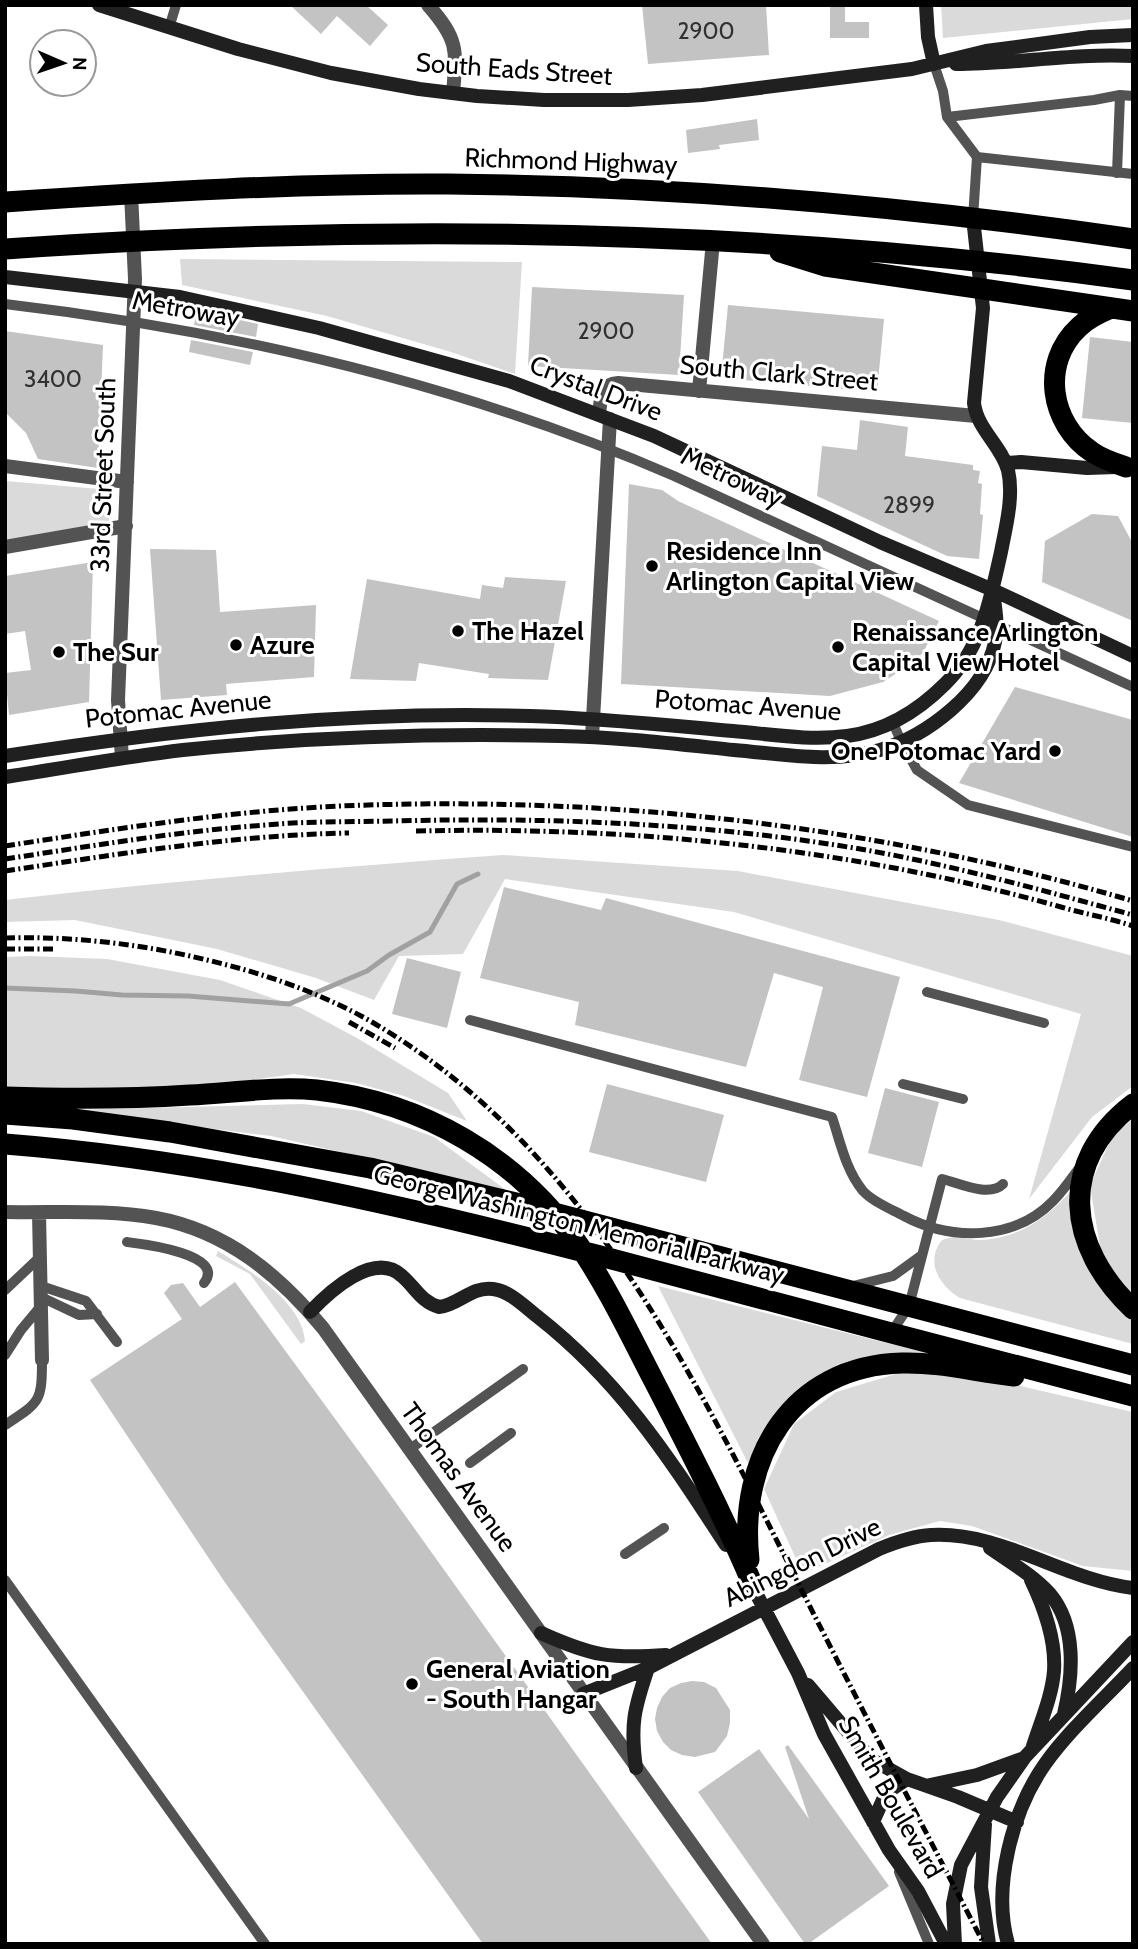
<svg xmlns="http://www.w3.org/2000/svg" width="1138" height="1949" viewBox="0 0 1138 1949" font-family="Cabin,sans-serif">
<style>
.green{fill:#dadada}
.lines{fill:none;stroke-linecap:round;stroke-linejoin:round}
.stream{stroke:#a1a1a1;stroke-width:5}
.building{fill:#c3c3c3}
.lane{stroke:#535353;stroke-width:10}
.street{stroke:#535353;stroke-width:14}
.secondary{stroke:#202020;stroke-width:14}
.highway{stroke:#000;stroke-width:21}
.rail{stroke:#000;stroke-width:5;stroke-dasharray:10 3.5 2 3.5;stroke-linecap:butt}
.poi-dot{fill:#000;stroke:#fff;stroke-width:2.5}
.labels{text-anchor:middle;dominant-baseline:central;stroke-width:6;stroke-linejoin:round;paint-order:stroke}
.number-label{font-size:23px;fill:#313131}
.street-label{font-size:26px;fill:#000;stroke:#fff}
.poi-label{font-size:26px;font-weight:bold;fill:#000;stroke:#fff;text-anchor:start}
</style>
<rect width="100%" height="100%" fill="#fff"/>
<path class="green" d="M 941,5 L 1133,5 L 1133,19 L 943,38 Z
M 180,259 L 522,262 L 515,374 L 451,352 L 327,316 L 182,285 Z
M 5,481 L 111,490 L 109,524 L 5,540 Z
M 503,855 L 738,871 L 999,920 L 1133,956 L 1133,1086 L 1092,1117 L 1029,1199 L 1081,1014 L 734,912 L 505,879 L 463,954 L 399,956 L 374,1000 L 316,978 L 217,949 L 75,920 L 5,922 L 5,900 C 171,881 337,867 503,855 Z
M 30,956 L 107,959 L 220,980 L 301,1008 L 357,1038 L 448,1093 L 467,1121 L 404,1096 L 356,1083 L 294,1074 L 225,1084 L 5,1093 L 5,957 Z
M 303,1104 L 361,1111 L 434,1137 L 506,1190 L 271,1136 L 62,1110 Z
M 1133,1119 L 1133,1294 L 1102,1259 L 1090,1185 L 1113,1135 Z
M 1070,1192 L 1072,1192 L 1118,1307 L 1133,1321 L 1133,1344 L 960,1298 C 940,1286 925,1263 941,1241 C 952,1234 967,1240 979,1240 C 1017,1239 1046,1219 1070,1192 Z
M 218,1251 C 249,1270 302,1301 305,1341 L 301,1344 L 250,1274 L 216,1256 Z
M 658,1286 L 951,1359 L 878,1357 L 763,1432 L 748,1463 Z
M 906,1371 L 1007,1383 L 1133,1412 L 1133,1571 L 1083,1566 L 972,1526 L 940,1521 L 889,1535 L 803,1574 L 764,1489 L 794,1424 L 836,1392 Z"/>
<g class="lines">
<path class="stream" d="M 5,988 L 76,991 L 122,995 L 188,996 L 289,1004 L 367,971 L 389,955 L 430,932 L 457,884 L 478,874"/>
</g>
<path class="building" d="M 290,5 L 366,5 L 388,25 L 370,46 L 337,16 L 321,34 Z
M 642,5 L 766,5 L 769,55 L 648,64 Z
M 830,5 L 845,5 L 845,22 L 869,22 L 869,38 L 830,38 Z
M 757,119 L 759,140 L 719,145 L 720,149 L 688,153 L 686,130 Z
M 532,287 L 684,295 L 679,375 L 528,366 Z
M 728,305 L 884,319 L 877,392 L 721,378 Z
M 197,311 L 258,324 L 256,337 L 194,325 Z
M 5,331 L 103,345 L 98,468 L 38,459 L 26,433 L 5,412 Z
M 1090,337 L 1133,342 L 1133,423 L 1082,418 Z
M 191,340 L 253,352 L 250,365 L 189,352 Z
M 860,420 L 908,427 L 905,456 L 973,465 L 973,470 L 980,471 L 978,483 L 982,484 L 980,514 L 983,515 L 979,559 L 947,556 L 817,496 L 822,446 L 857,450 Z
M 629,484 L 662,490 L 678,501 L 939,621 L 923,653 L 906,667 L 883,682 L 830,696 L 621,684 Z
M 1092,514 L 1118,516 L 1133,544 L 1133,621 L 1042,582 L 1045,541 Z
M 150,549 L 216,550 L 220,612 L 316,605 L 314,677 L 226,684 L 227,695 L 161,700 Z
M 93,562 L 89,702 L 9,715 L 5,673 L 31,670 L 25,631 L 5,634 L 5,576 Z
M 505,577 L 566,581 L 548,680 L 488,678 L 489,674 L 419,663 L 416,681 L 350,679 L 367,579 L 480,599 L 482,585 L 503,588 Z
M 1015,687 L 1133,720 L 1133,837 L 959,783 Z
M 504,887 L 601,910 L 606,898 L 900,977 L 867,1097 L 799,1080 L 823,987 L 774,973 L 746,1067 L 575,1025 L 579,1002 L 480,978 Z
M 407,958 L 461,972 L 447,1028 L 392,1014 Z
M 607,1084 L 724,1115 L 706,1182 L 589,1152 Z
M 885,1088 L 939,1102 L 922,1167 L 868,1153 Z
M 235,1282 L 374,1472 L 712,1944 L 483,1944 L 224,1581 L 90,1380 L 182,1319 L 164,1293 L 171,1285 L 183,1283 L 200,1307 Z
M 692,1681 L 704,1682 L 716,1688 L 730,1710 L 730,1723 L 727,1736 L 715,1752 L 695,1757 L 682,1755 L 671,1750 L 663,1742 L 657,1731 L 655,1719 L 657,1708 L 662,1697 L 670,1688 L 681,1683 Z
M 788,1745 L 889,1886 L 808,1944 L 805,1944 L 698,1792 L 759,1749 L 809,1819 L 785,1747 Z"/>
<g class="lines">
<path class="lane" d="M 169,28 L 176,5
M 934,64 L 943,91 L 947,117 L 977,157 L 973,218
M 947,117 L 1094,100 L 1120,95 L 1133,96
M 977,157 L 1133,174
M 1117,173 L 1120,95
M 5,304 C 235,331 461,384 674,476 L 1133,687
M 893,723 L 901,741 L 917,770 L 968,805 L 1133,847
M 927,992 L 1044,1023
M 470,1020 L 832,1117 C 840,1141 846,1171 863,1191 C 873,1202 891,1209 904,1216 C 951,1241 1014,1241 1053,1201 C 1063,1191 1071,1179 1080,1167
M 903,1084 L 963,1099
M 127,1242 C 143,1244 227,1254 204,1283
M 41,1286 L 86,1301 L 117,1342
M 853,1286 L 893,1276 L 922,1255
M 5,1290 L 40,1257
M 41,1297 L 79,1315 L 97,1314
M 891,1333 L 909,1306 L 942,1179 C 959,1183 989,1198 1003,1184
M 5,1355 L 21,1330 L 41,1306
M 5,1425 C 40,1402 42,1402 42,1360
M 410,1449 L 523,1369
M 470,1463 L 511,1433
M 625,1554 L 664,1528
M 5,1580 L 265,1944
M 899,1872 L 929,1944"/>
<path class="street" d="M 428,5 C 458,39 457,49 453,93
M 699,391 L 713,241
M 599,414 C 601,400 600,384 618,383 L 976,416
M 5,466 L 127,482
M 5,547 L 126,526
M 592,737 L 610,419
M 122,758 L 118,700 L 135,279 L 131,193
M 5,1212 C 55,1213 107,1209 156,1218 C 227,1231 279,1275 323,1328 L 763,1944
M 39,1213 L 42,1360"/>
<path class="secondary" d="M 99,5 L 238,49 L 331,73 L 419,89 L 477,96 L 544,100 L 628,100 L 702,95 L 912,69 L 986,51 L 1090,37 L 1133,35
M 926,5 L 928,37 L 934,64
M 956,64 C 1015,64 1073,53 1133,56
M 5,277 L 180,297 L 319,328 L 509,381 L 654,436 L 880,542 L 993,590 L 1133,656
M 1006,463 L 1021,462 L 1087,468 L 1117,467
M 5,756 C 179,729 354,710 530,716 C 598,718 665,725 733,731 C 770,734 809,741 847,736 C 886,731 917,712 945,684 C 982,648 990,600 1001,552 C 1006,526 1014,496 1008,470 C 1001,445 977,429 974,403 L 983,308 L 973,218
M 5,777 C 64,768 124,757 183,750 C 308,737 434,733 560,736 C 618,737 676,744 734,750 C 782,754 832,764 880,750 C 926,736 985,693 995,642 C 998,628 996,613 994,599
M 310,1312 C 329,1292 374,1250 402,1276 C 415,1287 421,1302 439,1307 C 459,1305 471,1286 493,1289 C 510,1291 525,1307 538,1317 C 621,1382 669,1458 726,1545
M 990,1548 C 1010,1562 1034,1576 1050,1594 C 1077,1626 1073,1676 1064,1714
M 747,1576 L 798,1673 L 824,1734 L 889,1850 L 918,1891 L 946,1944
M 1031,1580 C 1044,1607 1056,1640 1054,1671 C 1052,1696 1041,1721 1033,1746
M 541,1633 C 592,1656 610,1659 666,1655
M 808,1685 L 871,1759 L 907,1779 L 958,1797 L 1017,1822
M 583,1694 L 648,1668 L 879,1549 C 896,1542 913,1536 931,1535 C 1002,1531 1064,1580 1133,1588
M 636,1768 C 630,1725 634,1709 648,1668
M 930,1785 L 977,1775 L 1024,1758
M 873,1822 L 886,1793 L 907,1779
M 985,1824 L 981,1887 L 989,1944
M 955,1944 L 953,1904 L 961,1865 L 997,1797 L 1025,1757 L 1133,1642
M 1008,1944 C 992,1888 1012,1811 1045,1764 C 1070,1729 1104,1699 1133,1668"/>
<path class="highway" d="M 5,202 C 152,192 301,183 448,184 C 677,186 906,206 1133,239
M 5,249 C 382,223 758,228 1133,280
M 780,252 L 825,266 L 1133,311
M 1111,308 C 1099,313 1088,318 1079,327 C 1040,363 1050,424 1092,452 C 1102,459 1114,463 1126,467
M 5,1097 C 67,1099 129,1099 190,1095 C 232,1093 275,1086 317,1090 C 422,1102 518,1157 578,1244 C 608,1288 631,1337 655,1383 C 689,1449 723,1515 752,1583
M 1133,1104 C 1057,1162 1067,1247 1133,1309
M 5,1114 L 73,1119 L 170,1132 L 370,1168 L 516,1203 L 1133,1365
M 5,1144 C 209,1160 406,1206 604,1257 C 781,1303 956,1351 1133,1396
M 749,1560 C 738,1458 791,1366 902,1363 C 940,1362 977,1372 1014,1376"/>
<path class="rail" d="M 416,831 C 632,826 852,848 1061,907 C 1085,914 1109,918 1133,926
M 5,846 C 116,829 228,811 341,806 C 608,795 876,825 1133,901
M 5,859 C 92,846 179,831 266,825 C 308,821 350,822 392,821 C 550,817 710,823 866,850 C 956,866 1045,891 1133,915
M 5,871 C 119,854 234,835 349,833
M 5,938 C 73,936 142,944 207,960 C 267,974 330,996 382,1028 C 584,1150 692,1371 794,1575 C 856,1698 920,1821 984,1944
M 5,949 L 56,949
M 349,1022 L 395,1048"/>
</g>
<g class="poi-dot">
<circle cx="652" cy="566" r="7"/>
<circle cx="458" cy="631" r="7"/>
<circle cx="236" cy="645" r="7"/>
<circle cx="838" cy="647" r="7"/>
<circle cx="59" cy="652" r="7"/>
<circle cx="1055" cy="751" r="7"/>
<circle cx="412" cy="1684" r="7"/>
</g>
<g class="labels">
<g class="number-label">
<text x="706" y="31">2900</text>
<text x="606" y="331">2900</text>
<text x="53" y="379">3400</text>
<text x="909" y="505">2899</text>
</g>
<g class="street-label">
<text transform="translate(514 69) rotate(4)">South Eads Street</text>
<text transform="translate(571 161) rotate(2)">Richmond Highway</text>
<text transform="translate(186 309) rotate(10)">Metroway</text>
<text transform="translate(779 373) rotate(5)">South Clark Street</text>
<text transform="translate(596 388) rotate(21)">Crystal Drive</text>
<text transform="translate(103 475) rotate(-88)">33rd Street South</text>
<text transform="translate(732 477) rotate(25)">Metroway</text>
<text transform="translate(748 705) rotate(4)">Potomac Avenue</text>
<text transform="translate(178 709) rotate(-6)">Potomac Avenue</text>
<text transform="translate(579 1224) rotate(14)">George Washington Memorial Parkway</text>
<text transform="translate(459 1477) rotate(54)">Thomas Avenue</text>
<text transform="translate(802 1562) rotate(-26)">Abingdon Drive</text>
<text transform="translate(891 1797) rotate(60)">Smith Boulevard</text>
</g>
<g class="poi-label">
<text x="666" y="551">Residence Inn<tspan x="666" dy="30">Arlington Capital View</tspan></text>
<text x="472" y="631">The Hazel</text>
<text x="852" y="632">Renaissance Arlington<tspan x="852" dy="30">Capital View Hotel</tspan></text>
<text x="250" y="645">Azure</text>
<text x="73" y="652">The Sur</text>
<text x="1041" y="751" text-anchor="end">One Potomac Yard</text>
<text x="426" y="1669">General Aviation<tspan x="426" dy="30">- South Hangar</tspan></text>
</g>
</g>
<rect width="1138" height="1949" fill="none" stroke="#000000" stroke-width="14"/>
<g transform="translate(63 63) rotate(92)"><circle r="33" fill="#ffffff" stroke="#999999" stroke-width="2"/>
<path d="M0-5L12 26L0 18L-12 26Z" fill="#000000"/>
<text y="-10" font-size="19" font-weight="bold" text-anchor="middle" fill="#000000">N</text>
</g>
</svg>
